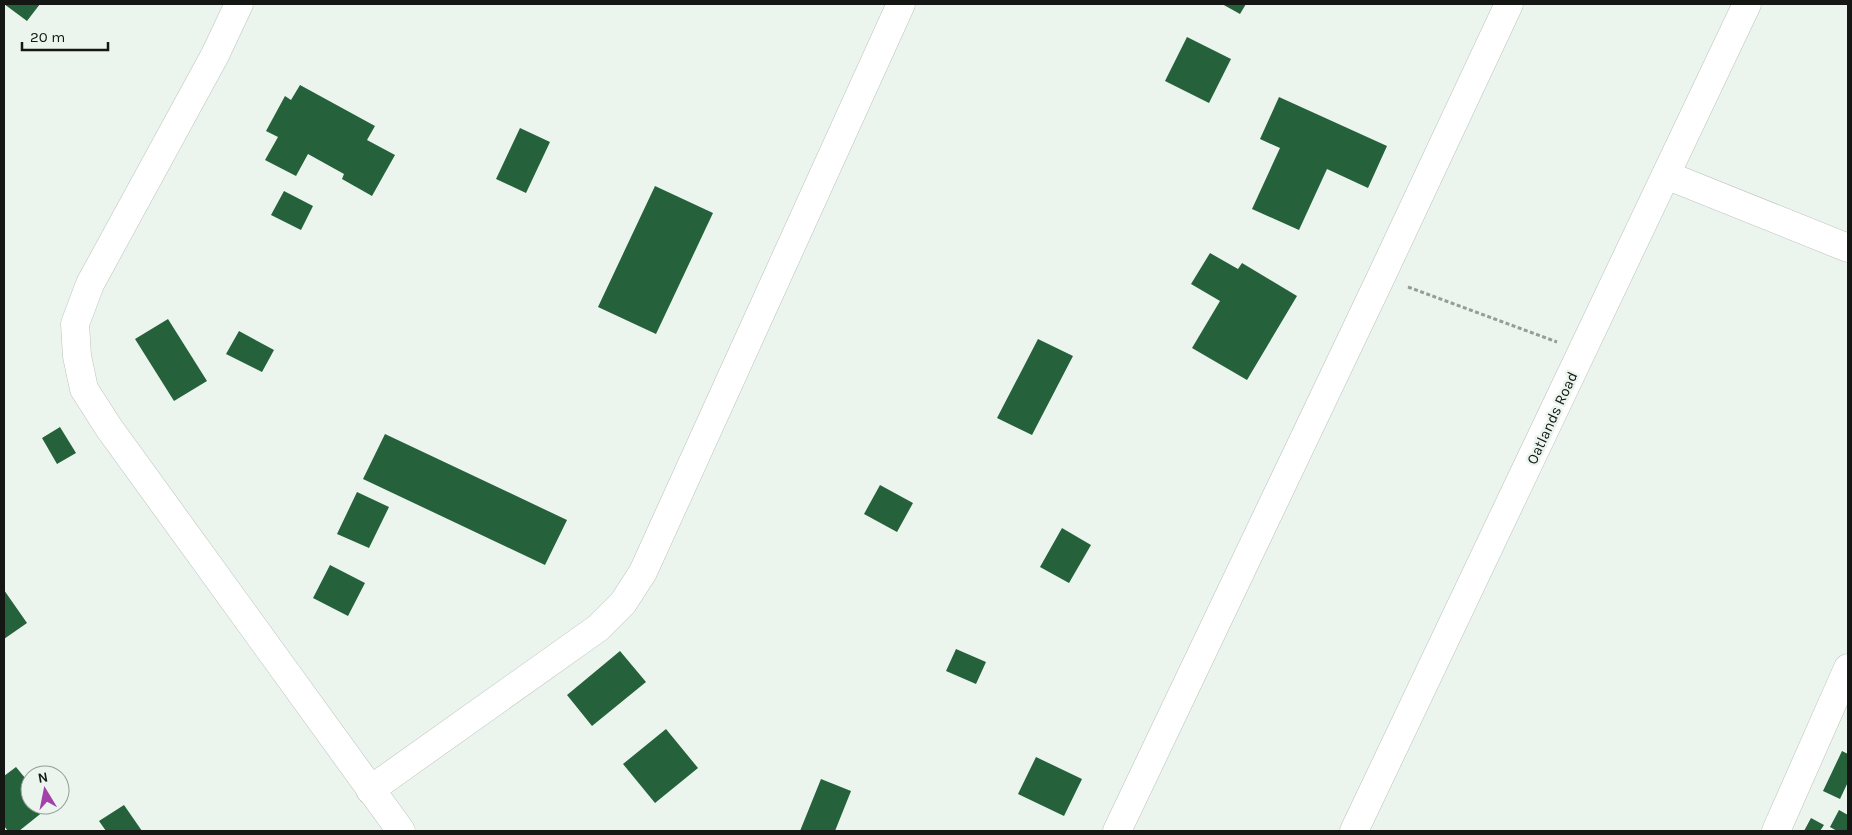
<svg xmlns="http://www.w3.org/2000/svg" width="1852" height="835" viewBox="0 0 1852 835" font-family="Karla,sans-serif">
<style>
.building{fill:#25623b}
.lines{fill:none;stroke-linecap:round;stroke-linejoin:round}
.street-casing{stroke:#bac2bc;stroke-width:29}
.secondary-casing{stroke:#bac2bc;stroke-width:29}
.path{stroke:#969d98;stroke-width:3;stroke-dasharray:4 2.5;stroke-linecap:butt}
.street{stroke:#fff;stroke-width:28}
.secondary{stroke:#fff;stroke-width:28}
.labels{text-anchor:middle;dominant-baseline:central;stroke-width:5;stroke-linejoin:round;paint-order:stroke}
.street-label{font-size:15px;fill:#141714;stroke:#ebf5ee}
</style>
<rect width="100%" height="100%" fill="#ebf5ee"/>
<path class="building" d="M 4,4 L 40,4 L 27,21 Z
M 1222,4 L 1246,4 L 1240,14 Z
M 1187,37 L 1231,59 L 1209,103 L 1165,81 Z
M 300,85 L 375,126 L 367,140 L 395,155 L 372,196 L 342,179 L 344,174 L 308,154 L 296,176 L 265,160 L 278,137 L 266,131 L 285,96 L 291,100 Z
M 1279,97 L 1387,146 L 1368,188 L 1327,169 L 1299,230 L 1252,209 L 1280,148 L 1260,139 Z
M 520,128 L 550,142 L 526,193 L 496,179 Z
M 655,186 L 713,213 L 656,334 L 598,307 Z
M 284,191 L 313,206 L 301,230 L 271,215 Z
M 1210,253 L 1238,269 L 1242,263 L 1297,296 L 1247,380 L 1192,348 L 1220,301 L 1191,284 Z
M 168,319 L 207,381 L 174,401 L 135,339 Z
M 239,331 L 274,350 L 262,372 L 226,354 Z
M 1038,339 L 1073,356 L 1032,435 L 997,418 Z
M 60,427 L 76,453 L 57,464 L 42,438 Z
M 385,434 L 567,520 L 545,565 L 363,479 Z
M 880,485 L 913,503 L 897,532 L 864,514 Z
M 357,492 L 389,507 L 369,548 L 337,534 Z
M 1062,528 L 1091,545 L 1069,583 L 1040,567 Z
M 330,565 L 365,583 L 348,616 L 313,598 Z
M 4,590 L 27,623 L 4,639 Z
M 956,649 L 986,662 L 976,684 L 946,671 Z
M 620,651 L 646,682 L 592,726 L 567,695 Z
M 666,729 L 698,768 L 655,803 L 623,764 Z
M 1842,751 L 1848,754 L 1848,782 L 1840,799 L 1823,791 Z
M 1036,757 L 1082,779 L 1064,816 L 1018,794 Z
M 16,767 L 30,784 L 30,805 L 47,805 L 49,807 L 19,831 L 8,831 L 4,826 L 4,776 Z
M 821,779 L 851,791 L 835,831 L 800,831 Z
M 124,805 L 142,831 L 106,831 L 99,821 Z
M 1839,810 L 1848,815 L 1848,831 L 1837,831 L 1830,827 Z
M 1811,818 L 1824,825 L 1820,831 L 1804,831 Z"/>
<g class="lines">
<g class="street-casing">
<path id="street" d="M 239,4 L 215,55 L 90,284 L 75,324 L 77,356 L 84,389 L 109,428 L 401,831
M 1666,175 L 1848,248
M 370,790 L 598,628 L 623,603 L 643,572 L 901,4
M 1117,831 L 1381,277 L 1509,4
M 1776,831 L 1848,668"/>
</g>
<g class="secondary-casing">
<path id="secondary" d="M 1354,831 L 1747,4"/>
</g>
<path class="path" d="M 1408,287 L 1557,342"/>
<use href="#street" class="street"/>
<use href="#secondary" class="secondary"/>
</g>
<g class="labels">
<g class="street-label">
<text transform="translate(1552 418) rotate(-65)">Oatlands Road</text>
</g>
</g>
<rect width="1852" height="835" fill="none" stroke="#141714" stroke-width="10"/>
<g transform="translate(45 790) rotate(350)"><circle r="24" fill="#ebf5ee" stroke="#959c97"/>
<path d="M0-4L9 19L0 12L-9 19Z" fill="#a141a9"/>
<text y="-8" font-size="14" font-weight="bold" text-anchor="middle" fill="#141714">N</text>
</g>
<path d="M22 42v8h86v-8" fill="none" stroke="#141714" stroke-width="2.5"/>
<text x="30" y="42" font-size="15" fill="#141714" stroke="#ebf5ee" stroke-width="4" paint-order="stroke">20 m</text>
</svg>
